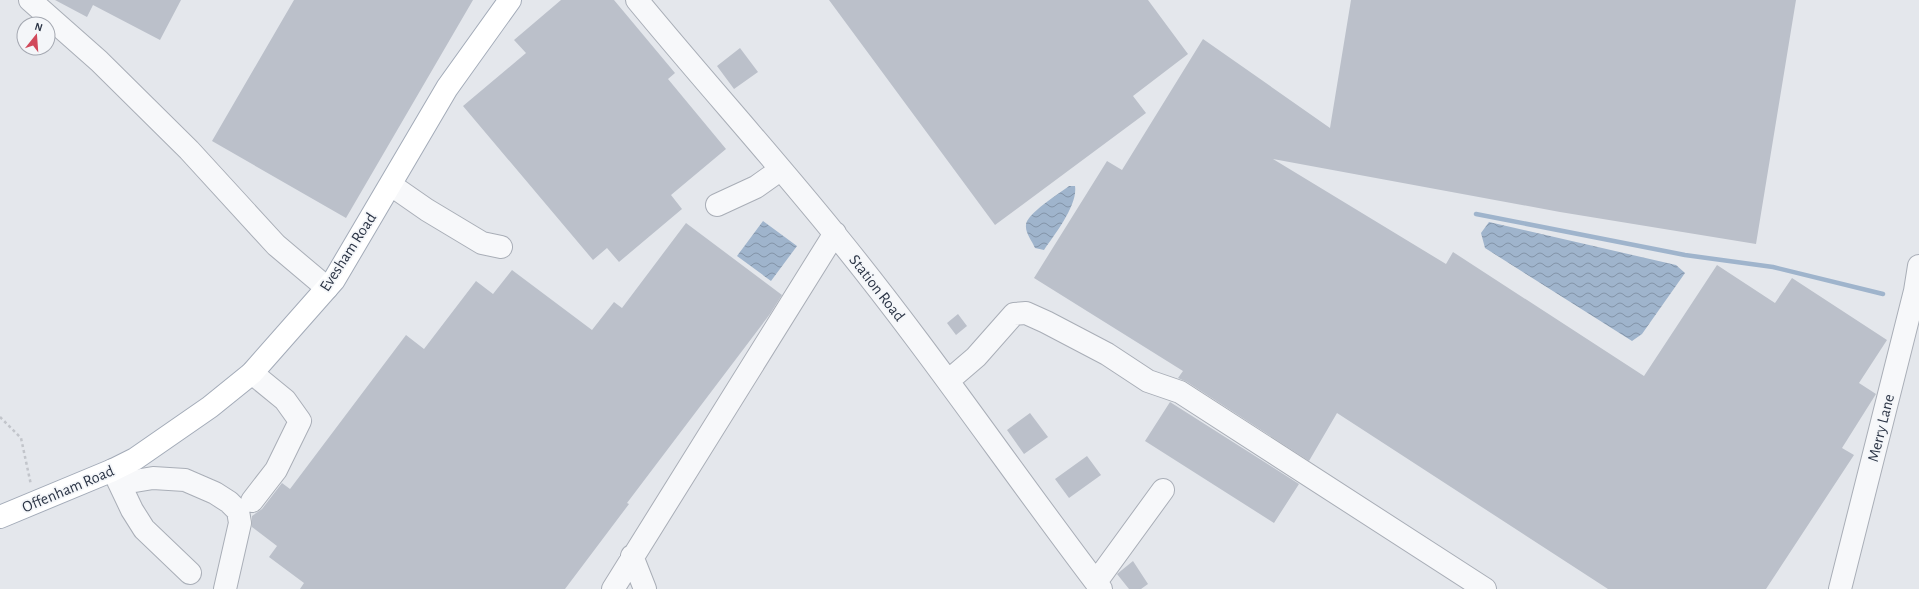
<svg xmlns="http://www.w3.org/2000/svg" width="1919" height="589" viewBox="0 0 1919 589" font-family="'Alegreya Sans',sans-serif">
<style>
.water{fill:url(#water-waves)}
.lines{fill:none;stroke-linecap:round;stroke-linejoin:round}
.stream{stroke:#9fb4cc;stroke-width:4.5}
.building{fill:#bbc0ca}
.minor-casing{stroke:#a9aeb7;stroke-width:24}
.major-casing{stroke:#a3abb8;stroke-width:24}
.path{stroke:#c2c5cb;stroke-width:2.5;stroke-dasharray:3 3;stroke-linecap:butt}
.minor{stroke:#f7f8fa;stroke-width:22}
.major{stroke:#fff;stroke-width:22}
.labels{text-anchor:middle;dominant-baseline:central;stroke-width:3.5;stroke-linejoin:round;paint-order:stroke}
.street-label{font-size:16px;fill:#2b3445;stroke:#f4f6f9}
</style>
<defs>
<pattern id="water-waves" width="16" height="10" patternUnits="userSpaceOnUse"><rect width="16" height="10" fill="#9fb4cc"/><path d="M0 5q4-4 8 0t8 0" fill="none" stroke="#8293a7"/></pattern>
</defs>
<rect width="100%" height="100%" fill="#e4e7ec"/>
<path class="water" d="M 1069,186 L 1075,186 C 1078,205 1055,234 1044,250 L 1035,248 C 1032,241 1025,233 1026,225 C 1026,214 1060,193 1069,186 Z
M 763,221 L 797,246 L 771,281 L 737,256 Z
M 1489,222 L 1676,265 L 1685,273 L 1642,334 L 1632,341 L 1485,248 L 1481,233 Z"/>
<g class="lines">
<path class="stream" d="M 1476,214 L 1685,255 L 1773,267 L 1883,294"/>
</g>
<path class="building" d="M 55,0 L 181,0 L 160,40 L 93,5 L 87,17 Z
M 294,0 L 473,0 L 346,218 L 212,141 Z
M 561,0 L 614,0 L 675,73 L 668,79 L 726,149 L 671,195 L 682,209 L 619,262 L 607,248 L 593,260 L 463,106 L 526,53 L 514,40 Z
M 829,0 L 1148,0 L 1188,54 L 1133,96 L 1146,113 L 995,225 Z
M 1351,0 L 1796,0 L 1756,244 L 1560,212 L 1273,159 L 1446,264 L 1453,252 L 1644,376 L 1717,265 L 1775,303 L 1792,278 L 1887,340 L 1859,383 L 1876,394 L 1842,448 L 1854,455 L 1766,589 L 1608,589 L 1337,413 L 1309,461 L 1187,382 L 1178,378 L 1183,371 L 1034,278 L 1107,161 L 1122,170 L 1203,39 L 1330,128 Z
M 740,48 L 758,72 L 734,89 L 717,66 Z
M 686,223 L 782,295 L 770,314 L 627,503 L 629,504 L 565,589 L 300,589 L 304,583 L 269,557 L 277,546 L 252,527 L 252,516 L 262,509 L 282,483 L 290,489 L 406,335 L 424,349 L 476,281 L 493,294 L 512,270 L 592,330 L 614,302 L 622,308 Z
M 958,314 L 967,326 L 956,335 L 947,323 Z
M 1170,402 L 1299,484 L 1274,523 L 1145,441 Z
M 1030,413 L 1048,437 L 1024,454 L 1007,430 Z
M 1087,456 L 1101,475 L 1069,498 L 1055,479 Z
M 1133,561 L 1148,584 L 1141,589 L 1129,589 L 1117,574 Z"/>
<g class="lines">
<g class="minor-casing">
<path id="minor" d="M 30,0 L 99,61 L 189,150 L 276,245 L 327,288
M 637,0 C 702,79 770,154 834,233 C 928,348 1011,471 1101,589
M 391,185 L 427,210 L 482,243 L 501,247
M 717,205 L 756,187 L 780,170
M 252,373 L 285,400 L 300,421 L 276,470 L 252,501
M 948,381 L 976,357 L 1014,314 L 1026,313 L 1046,322 L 1107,354 L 1148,381 L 1180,392 L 1485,589
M 113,470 L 135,481 L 153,478 L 185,480 L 215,493 L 229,502 L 238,511 L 240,523 L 225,589
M 113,470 L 132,510 L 144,529 L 190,573
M 632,556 L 645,589
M 1096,582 L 1163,490
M 613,589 L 835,233
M 1840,589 L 1915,291 L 1919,266"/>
</g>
<g class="major-casing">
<path id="major" d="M 0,517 L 113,470 L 135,459 L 210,407 L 252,373 L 334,280 L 447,88 L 510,0"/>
</g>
<path class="path" d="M 0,417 L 21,438 L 31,485"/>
<use href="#minor" class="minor"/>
<use href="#major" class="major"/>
</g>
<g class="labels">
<g class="street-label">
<text transform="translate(348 252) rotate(-57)">Evesham Road</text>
<text transform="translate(877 288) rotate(52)">Station Road</text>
<text transform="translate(1881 428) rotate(-76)">Merry Lane</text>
<text transform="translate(68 489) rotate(-23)">Offenham Road</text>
</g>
</g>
<g transform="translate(36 36) rotate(17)"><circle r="19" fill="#f4f6f9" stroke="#a4a8b1"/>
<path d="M0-3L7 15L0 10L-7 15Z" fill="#d1495b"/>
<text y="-6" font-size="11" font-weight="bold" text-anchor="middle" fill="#2b3445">N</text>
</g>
</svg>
